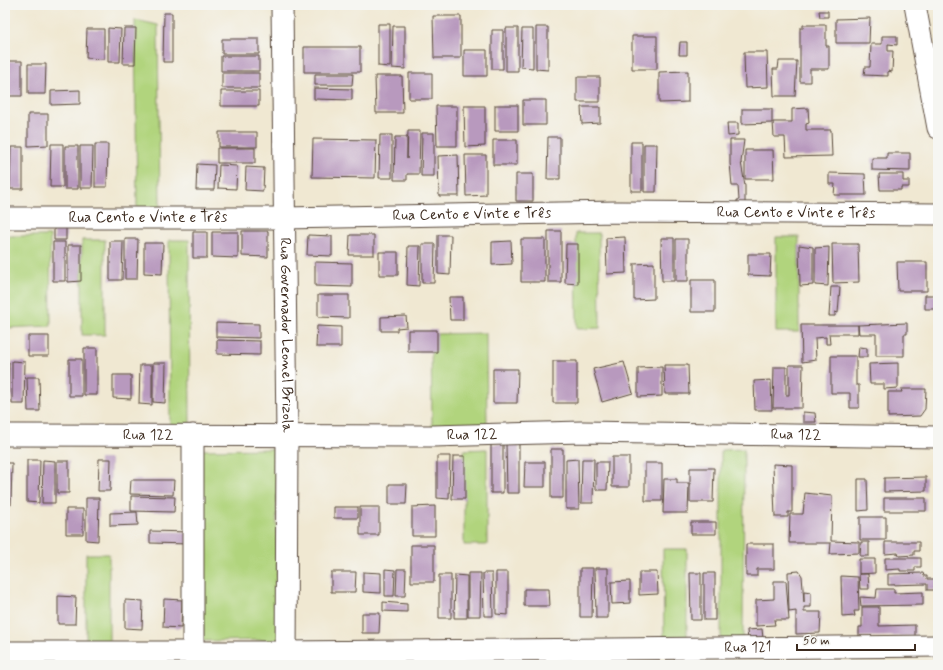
<svg xmlns="http://www.w3.org/2000/svg" width="943" height="670" viewBox="0 0 943 670" font-family="Mynerve,sans-serif">
<style>
.green{fill:#b1d47d;stroke:#767f4e}
.building{fill:#b899be}
.lines{fill:none;stroke-linecap:round;stroke-linejoin:round}
.minor-casing{stroke:#564639;stroke-width:23}
.minor{stroke:#fff;stroke-width:21}
.labels{text-anchor:middle;dominant-baseline:central;stroke-width:4;stroke-linejoin:round;paint-order:stroke}
.street-label{font-size:15px;fill:#3b2a1e;stroke:#f6f6f2}
</style>
<rect width="100%" height="100%" fill="#f6f6f2"/>
<filter id="ink" filterUnits="userSpaceOnUse"><feTurbulence type="fractalNoise" baseFrequency=".025" numOctaves="2"/><feDisplacementMap in="SourceGraphic" scale="8" xChannelSelector="R" yChannelSelector="G"/><feConvolveMatrix kernelMatrix="1 2 1 2 8 2 1 2 1" color-interpolation-filters="sRGB"/></filter>
<filter id="wash" filterUnits="userSpaceOnUse"><feTurbulence type="fractalNoise" baseFrequency=".012" numOctaves="4" result="noise"/><feDisplacementMap in="SourceGraphic" scale="16" xChannelSelector="R" yChannelSelector="G"/><feGaussianBlur stdDeviation="0.9" result="paint"/><feColorMatrix in="noise" values="0 0 0 0 0 0 0 0 0 0 0 0 0 0 0 0 0 1.4 0 .05"/><feComposite in="paint" operator="in"/></filter>
<g filter="url(#wash)">
<rect width="100%" height="100%" fill="#f0e8d2"/>
<path class="green" d="M 135,20 L 158,25 L 160,208 L 137,209 Z
M 576,233 L 599,233 L 600,328 L 577,329 Z
M 5,236 L 50,236 L 51,326 L 5,328 Z
M 776,237 L 799,237 L 799,332 L 776,332 Z
M 82,240 L 105,240 L 105,335 L 82,335 Z
M 169,240 L 189,240 L 190,427 L 170,427 Z
M 486,333 L 487,429 L 432,429 L 431,334 Z
M 276,449 L 278,640 L 203,641 L 201,450 Z
M 487,449 L 487,545 L 464,545 L 464,450 Z
M 744,449 L 743,640 L 721,642 L 721,450 Z
M 663,549 L 687,549 L 687,644 L 664,644 Z
M 86,554 L 109,554 L 109,649 L 86,649 Z"/>
<g id="blocks">
<path class="building" d="M 819,11 L 828,11 L 828,17 L 820,17 Z
M 164,13 L 172,13 L 172,62 L 163,62 Z
M 433,16 L 461,16 L 461,58 L 434,58 Z
M 870,18 L 869,43 L 836,43 L 836,19 Z
M 378,24 L 390,24 L 390,67 L 378,66 Z
M 803,25 L 826,25 L 826,46 L 829,46 L 829,69 L 810,69 L 810,82 L 800,82 L 800,28 L 803,28 Z
M 393,26 L 405,26 L 405,69 L 392,68 Z
M 536,27 L 548,27 L 548,70 L 536,69 Z
M 108,28 L 121,29 L 120,62 L 108,62 Z
M 124,28 L 136,28 L 135,64 L 123,64 Z
M 506,28 L 518,28 L 518,71 L 506,71 Z
M 87,29 L 104,29 L 104,59 L 86,58 Z
M 522,29 L 533,29 L 533,68 L 521,67 Z
M 492,30 L 503,30 L 503,69 L 492,69 Z
M 632,36 L 657,36 L 657,69 L 632,69 Z
M 882,36 L 897,36 L 897,45 L 888,44 L 888,51 L 893,51 L 892,72 L 888,71 L 888,76 L 864,75 L 865,67 L 870,67 L 871,44 L 882,44 Z
M 222,39 L 259,39 L 259,54 L 222,54 Z
M 680,42 L 687,42 L 687,55 L 679,55 Z
M 304,47 L 360,47 L 360,72 L 304,72 Z
M 464,50 L 487,50 L 487,76 L 464,76 Z
M 744,52 L 767,52 L 768,87 L 745,88 Z
M 221,56 L 259,56 L 259,71 L 221,71 Z
M 5,61 L 22,61 L 22,96 L 5,96 Z
M 779,61 L 797,61 L 795,96 L 774,96 L 773,69 L 778,69 Z
M 28,64 L 46,64 L 45,94 L 28,94 Z
M 688,71 L 688,102 L 659,103 L 659,72 Z
M 222,73 L 259,73 L 259,88 L 222,88 Z
M 409,73 L 432,73 L 432,99 L 409,99 Z
M 315,74 L 353,74 L 352,85 L 315,85 Z
M 375,76 L 402,76 L 403,113 L 376,113 Z
M 577,77 L 600,77 L 600,102 L 577,102 Z
M 314,88 L 352,89 L 352,100 L 314,99 Z
M 80,90 L 80,104 L 51,105 L 51,91 Z
M 221,91 L 259,91 L 259,106 L 221,106 Z
M 523,100 L 546,100 L 546,125 L 523,125 Z
M 495,105 L 518,105 L 518,131 L 495,131 Z
M 436,106 L 457,106 L 457,146 L 437,146 Z
M 464,106 L 485,106 L 485,146 L 465,147 Z
M 581,107 L 600,107 L 600,123 L 582,124 Z
M 808,108 L 809,123 L 806,124 L 806,130 L 831,130 L 832,156 L 786,157 L 785,137 L 774,137 L 773,122 L 792,122 L 792,109 Z
M 742,109 L 772,109 L 772,123 L 742,124 Z
M 28,114 L 48,114 L 48,145 L 28,146 Z
M 727,123 L 738,123 L 738,135 L 728,136 Z
M 408,131 L 420,131 L 419,174 L 407,174 L 407,180 L 394,180 L 395,137 L 407,137 L 407,159 Z
M 219,132 L 257,132 L 257,147 L 219,147 Z
M 422,133 L 434,133 L 434,176 L 421,176 Z
M 380,135 L 392,135 L 392,178 L 379,178 Z
M 548,137 L 560,137 L 560,179 L 547,179 Z
M 313,139 L 376,140 L 375,178 L 312,177 Z
M 493,140 L 517,140 L 517,165 L 493,165 Z
M 730,140 L 744,140 L 741,162 L 745,186 L 745,203 L 737,204 L 737,200 L 739,200 L 738,186 L 732,186 L 730,163 Z
M 631,142 L 642,142 L 642,191 L 631,191 Z
M 51,144 L 63,144 L 63,187 L 50,187 Z
M 95,144 L 108,144 L 107,187 L 95,187 Z
M 644,144 L 657,144 L 656,192 L 644,192 Z
M 5,145 L 8,145 L 8,187 L 5,187 Z
M 65,146 L 78,146 L 78,189 L 65,189 Z
M 80,146 L 93,146 L 92,188 L 80,188 Z
M 11,147 L 23,147 L 23,189 L 10,189 Z
M 217,148 L 255,148 L 255,163 L 217,163 Z
M 745,150 L 773,150 L 774,179 L 745,179 Z
M 887,153 L 910,153 L 910,171 L 872,170 L 872,158 L 887,158 Z
M 458,155 L 459,196 L 439,196 L 438,156 Z
M 465,155 L 486,155 L 486,195 L 466,196 Z
M 197,164 L 215,165 L 214,190 L 196,190 Z
M 219,165 L 237,166 L 236,189 L 218,188 Z
M 246,167 L 264,168 L 263,191 L 245,190 Z
M 829,173 L 865,174 L 866,195 L 834,195 L 835,184 L 829,184 Z
M 516,174 L 533,174 L 533,201 L 516,201 Z
M 879,174 L 903,174 L 903,181 L 909,181 L 909,187 L 901,187 L 901,190 L 880,190 Z
M 54,227 L 66,227 L 66,240 L 54,240 Z
M 242,231 L 268,231 L 268,257 L 242,256 Z
M 548,231 L 561,231 L 561,282 L 548,282 Z
M 193,232 L 207,232 L 207,258 L 193,258 Z
M 212,232 L 238,232 L 238,258 L 212,257 Z
M 308,235 L 332,236 L 332,256 L 307,255 Z
M 350,235 L 374,235 L 374,255 L 349,255 Z
M 438,235 L 451,235 L 450,275 L 438,274 Z
M 625,237 L 626,273 L 607,274 L 606,238 Z
M 661,238 L 674,238 L 674,281 L 662,281 Z
M 125,239 L 138,239 L 137,279 L 125,279 Z
M 521,239 L 545,239 L 545,282 L 521,282 Z
M 676,239 L 688,239 L 688,281 L 676,281 Z
M 110,241 L 123,241 L 122,280 L 110,280 Z
M 511,241 L 512,264 L 492,265 L 492,242 Z
M 53,242 L 65,242 L 65,281 L 53,281 Z
M 144,243 L 163,243 L 162,274 L 144,273 Z
M 422,244 L 435,244 L 434,283 L 422,283 Z
M 566,244 L 578,244 L 578,284 L 565,283 Z
M 832,244 L 858,244 L 859,282 L 833,283 Z
M 68,245 L 81,245 L 81,281 L 68,282 Z
M 799,245 L 813,247 L 813,285 L 800,286 Z
M 408,246 L 420,246 L 419,286 L 407,285 Z
M 829,247 L 828,286 L 815,285 L 815,248 Z
M 379,252 L 398,252 L 398,275 L 379,275 Z
M 748,254 L 771,254 L 770,276 L 748,275 Z
M 315,262 L 352,263 L 352,287 L 315,286 Z
M 897,262 L 927,262 L 927,291 L 898,291 Z
M 654,263 L 654,299 L 634,300 L 634,264 Z
M 691,280 L 715,280 L 715,312 L 691,312 Z
M 831,287 L 840,287 L 838,313 L 835,312 L 835,316 L 829,316 Z
M 318,295 L 349,295 L 349,318 L 318,317 Z
M 925,295 L 938,295 L 938,309 L 925,309 Z
M 449,297 L 463,297 L 463,320 L 450,320 Z
M 406,316 L 407,327 L 397,328 L 397,331 L 381,331 L 381,317 Z
M 216,323 L 259,324 L 259,338 L 216,337 Z
M 907,323 L 907,334 L 904,334 L 904,356 L 876,356 L 876,334 L 859,334 L 858,325 Z
M 801,325 L 858,325 L 858,334 L 829,334 L 830,344 L 826,344 L 826,337 L 815,338 L 816,360 L 802,362 Z
M 317,326 L 341,327 L 341,347 L 316,347 Z
M 408,330 L 437,330 L 437,352 L 408,352 Z
M 28,336 L 49,336 L 49,356 L 28,356 Z
M 217,340 L 260,341 L 260,355 L 217,354 Z
M 859,347 L 867,348 L 867,357 L 858,357 Z
M 84,348 L 97,348 L 97,395 L 84,395 Z
M 831,356 L 856,356 L 856,385 L 859,385 L 859,408 L 850,408 L 850,393 L 831,393 Z
M 69,359 L 82,359 L 82,396 L 69,396 Z
M 12,361 L 25,362 L 24,404 L 12,404 Z
M 553,361 L 577,361 L 577,403 L 553,403 Z
M 5,362 L 9,362 L 8,405 L 5,405 Z
M 624,362 L 633,393 L 602,402 L 593,369 Z
M 153,363 L 166,363 L 165,403 L 153,402 Z
M 898,363 L 898,388 L 884,389 L 884,384 L 870,384 L 869,364 Z
M 140,365 L 152,365 L 152,405 L 139,404 Z
M 664,365 L 688,365 L 689,394 L 665,394 Z
M 789,365 L 803,365 L 802,408 L 773,408 L 774,367 L 786,367 L 786,395 L 789,395 Z
M 662,367 L 662,396 L 638,397 L 638,368 Z
M 493,369 L 518,369 L 517,403 L 493,403 Z
M 113,375 L 131,375 L 131,399 L 113,398 Z
M 27,377 L 39,377 L 40,411 L 28,411 Z
M 771,380 L 772,410 L 755,410 L 754,381 Z
M 901,389 L 926,389 L 925,409 L 920,416 L 888,417 L 888,392 L 902,392 Z
M 803,412 L 815,413 L 816,422 L 803,422 Z
M 491,444 L 503,444 L 503,493 L 491,493 Z
M 506,444 L 519,444 L 519,493 L 507,493 Z
M 551,449 L 563,449 L 563,498 L 551,498 Z
M 437,456 L 450,456 L 449,499 L 437,498 Z
M 453,456 L 465,456 L 465,499 L 452,499 Z
M 612,457 L 629,457 L 629,487 L 612,487 Z
M 99,459 L 111,459 L 110,491 L 98,491 Z
M 578,459 L 579,509 L 566,509 L 566,460 Z
M 582,459 L 594,459 L 593,503 L 581,503 Z
M 27,460 L 40,460 L 39,503 L 27,502 Z
M 43,460 L 55,461 L 55,503 L 42,503 Z
M 57,461 L 69,461 L 69,493 L 57,493 Z
M 525,462 L 545,462 L 545,487 L 524,487 Z
M 596,462 L 608,462 L 607,490 L 596,490 Z
M 5,463 L 12,463 L 11,505 L 5,505 Z
M 645,463 L 662,463 L 662,501 L 645,501 Z
M 773,464 L 792,465 L 792,512 L 788,512 L 788,517 L 775,517 Z
M 690,468 L 714,468 L 713,502 L 690,502 Z
M 926,477 L 926,491 L 884,492 L 884,478 Z
M 664,479 L 677,479 L 677,483 L 689,483 L 688,513 L 663,513 Z
M 858,479 L 867,479 L 868,510 L 858,511 Z
M 131,480 L 174,480 L 173,495 L 130,494 Z
M 389,484 L 407,484 L 406,504 L 389,504 Z
M 805,493 L 832,496 L 831,541 L 859,542 L 859,553 L 830,554 L 831,543 L 789,543 L 790,514 L 803,514 Z
M 131,496 L 175,497 L 174,512 L 131,511 Z
M 86,498 L 99,498 L 98,541 L 86,540 Z
M 884,498 L 926,498 L 926,511 L 884,511 Z
M 435,506 L 435,536 L 412,536 L 412,507 Z
M 334,507 L 358,507 L 358,518 L 334,518 Z
M 360,507 L 379,507 L 379,535 L 360,535 Z
M 66,509 L 83,509 L 83,534 L 66,534 Z
M 137,512 L 138,525 L 110,526 L 110,513 Z
M 860,517 L 886,517 L 886,540 L 860,540 Z
M 691,522 L 716,522 L 716,534 L 691,534 Z
M 150,531 L 189,532 L 189,544 L 150,543 Z
M 861,542 L 869,542 L 869,556 L 860,556 Z
M 885,542 L 919,542 L 919,551 L 914,551 L 914,555 L 899,556 L 898,553 L 885,554 Z
M 746,544 L 774,544 L 774,569 L 757,569 L 757,576 L 746,576 Z
M 411,545 L 434,545 L 434,582 L 411,582 Z
M 885,558 L 921,558 L 921,567 L 915,567 L 915,571 L 900,571 L 900,569 L 885,570 Z
M 859,559 L 875,559 L 875,573 L 859,574 Z
M 580,568 L 593,568 L 592,617 L 580,617 Z
M 595,568 L 608,568 L 608,618 L 596,618 Z
M 385,569 L 395,570 L 394,596 L 385,596 Z
M 397,569 L 406,569 L 405,596 L 396,596 Z
M 799,571 L 802,576 L 804,602 L 804,591 L 811,592 L 811,607 L 804,607 L 804,612 L 821,612 L 820,633 L 796,634 L 796,611 L 789,612 L 788,572 Z
M 331,572 L 356,572 L 355,592 L 331,592 Z
M 363,572 L 381,573 L 381,593 L 363,592 Z
M 496,572 L 508,572 L 508,615 L 496,614 Z
M 639,572 L 657,572 L 658,594 L 639,595 Z
M 468,573 L 481,573 L 480,616 L 468,616 Z
M 483,573 L 492,573 L 493,616 L 484,616 Z
M 690,573 L 701,573 L 701,620 L 691,620 Z
M 704,573 L 715,573 L 715,620 L 704,620 Z
M 923,573 L 924,576 L 927,576 L 927,579 L 938,579 L 938,590 L 927,590 L 927,584 L 888,585 L 888,574 Z
M 859,574 L 868,574 L 869,589 L 860,589 Z
M 439,575 L 451,575 L 451,618 L 439,618 Z
M 455,575 L 467,576 L 467,618 L 454,618 Z
M 841,576 L 858,577 L 859,611 L 854,611 L 855,616 L 842,617 Z
M 630,581 L 630,603 L 612,604 L 611,582 Z
M 774,581 L 786,581 L 789,620 L 774,620 L 775,625 L 756,626 L 756,600 L 774,599 Z
M 524,589 L 549,589 L 550,606 L 524,606 Z
M 877,589 L 894,589 L 894,593 L 923,592 L 923,605 L 861,606 L 860,597 L 876,598 Z
M 58,596 L 76,597 L 75,624 L 58,624 Z
M 164,599 L 182,600 L 181,628 L 163,627 Z
M 125,600 L 143,601 L 142,629 L 125,628 Z
M 383,602 L 407,604 L 407,612 L 383,611 Z
M 862,607 L 879,607 L 879,626 L 915,625 L 915,636 L 859,637 L 859,627 L 862,627 Z
M 362,613 L 380,613 L 379,633 L 362,633 Z
M 762,629 L 763,638 L 748,641 L 747,630 Z
M 523,663 L 550,663 L 550,665 L 523,665 Z"/>
</g>
</g>
<g filter="url(#ink)">
<use href="#blocks" fill-opacity="0" stroke="#564639" stroke-width="1"/>
<g class="lines">
<g class="minor-casing">
<g id="minor">
<path id="s1" d="M 282,5 L 287,435 L 286,665"/>
<path d="M 915,5 L 938,128"/>
<path id="s2" d="M 5,218 L 284,218 L 617,212 L 938,214"/>
<path id="s3" d="M 5,435 L 433,436 L 582,432 L 938,437"/>
<path d="M 193,435 L 193,652"/>
<path id="s4" d="M 5,652 L 286,652 L 938,646"/>
</g>
</g>
<use href="#minor" class="minor"/>
</g>
</g>
<g class="labels">
<g class="street-label">
<text stroke="none"><textPath href="#s2" startOffset="791">Rua Cento e Vinte e Três</textPath></text>
<text stroke="none"><textPath href="#s2" startOffset="467">Rua Cento e Vinte e Três</textPath></text>
<text stroke="none"><textPath href="#s2" startOffset="143">Rua Cento e Vinte e Três</textPath></text>
<text stroke="none"><textPath href="#s1" startOffset="330">Rua Governador Leonel Brizola</textPath></text>
<text stroke="none"><textPath href="#s3" startOffset="143">Rua 122</textPath></text>
<text stroke="none"><textPath href="#s3" startOffset="467">Rua 122</textPath></text>
<text stroke="none"><textPath href="#s3" startOffset="791">Rua 122</textPath></text>
<text stroke="none"><textPath href="#s4" startOffset="743">Rua 121</textPath></text>
</g>
</g>
<rect width="943" height="670" fill="none" stroke="#f6f6f2" stroke-width="20"/>
<path d="M797 644v6h118v-6" fill="none" stroke="#3b2a1e" stroke-width="2"/>
<text x="803" y="644" font-size="12" fill="#3b2a1e" stroke="#f6f6f2" stroke-width="3" paint-order="stroke">50 m</text>
</svg>
